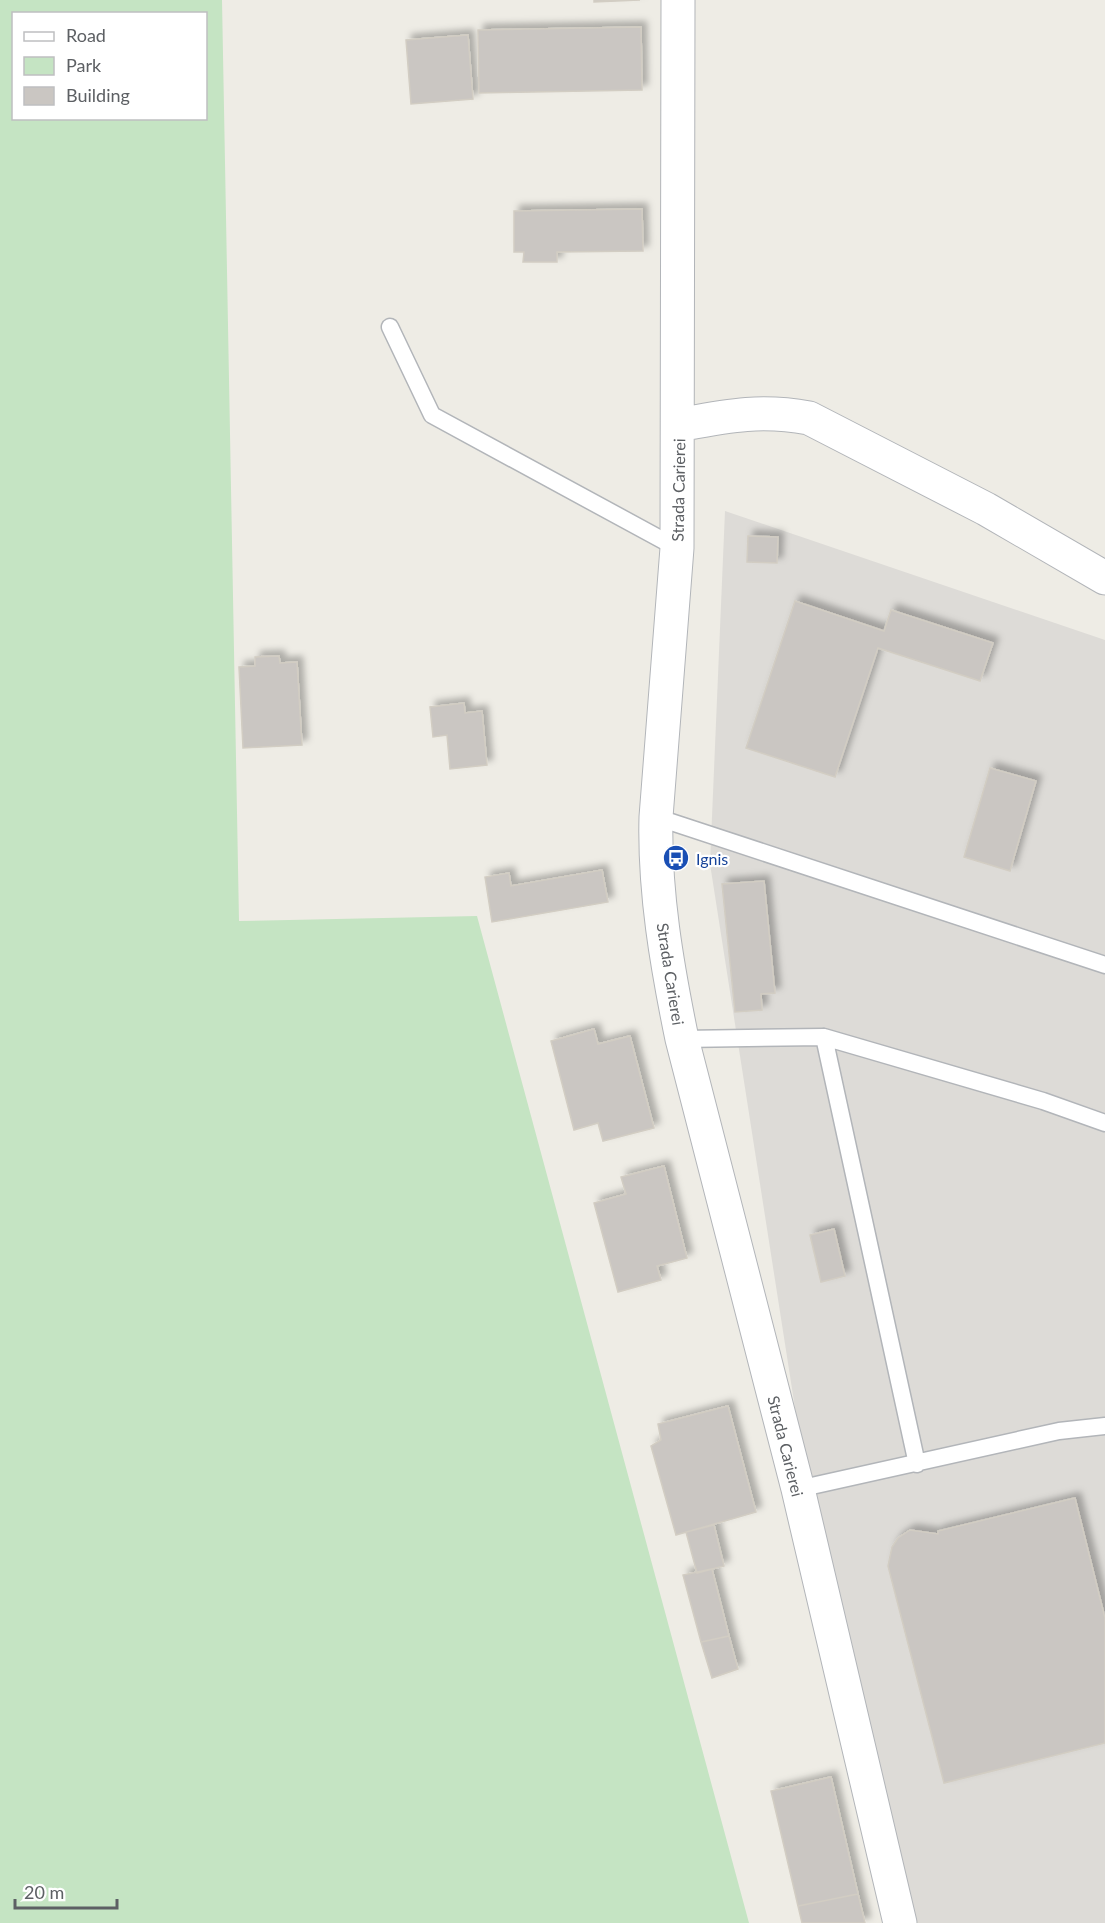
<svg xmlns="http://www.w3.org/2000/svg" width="1105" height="1923" viewBox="0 0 1105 1923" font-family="Lato,sans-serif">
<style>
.industrial{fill:#dddbd7}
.green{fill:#c5e4c3;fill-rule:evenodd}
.building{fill:#cac6c2;stroke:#d2cdc3;stroke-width:1.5;filter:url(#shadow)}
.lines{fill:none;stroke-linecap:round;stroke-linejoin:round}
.lane-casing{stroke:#b2b5b9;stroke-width:19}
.street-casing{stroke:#b2b5b9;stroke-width:35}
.lane{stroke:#fff;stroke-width:16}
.street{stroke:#fff;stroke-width:33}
.labels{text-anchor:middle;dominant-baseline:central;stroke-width:4.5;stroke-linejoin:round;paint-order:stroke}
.street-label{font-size:16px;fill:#5d6064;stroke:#fff}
.transit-label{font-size:16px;fill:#164399;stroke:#fff;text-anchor:start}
</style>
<defs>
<filter id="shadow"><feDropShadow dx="5.5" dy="-5.5" stdDeviation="3" flood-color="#0004"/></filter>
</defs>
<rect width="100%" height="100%" fill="#eeece5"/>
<path class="industrial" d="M 725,511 L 1105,640 L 1105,1923 L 907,1923 L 808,1491 L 710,864 Z"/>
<path class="green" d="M 0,0 L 222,0 L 239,921 L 477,916 L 749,1923 L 0,1923 ZM 14,14 L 206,14 L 206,118 L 14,118 Z"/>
<path class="building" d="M 594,0 L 640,0 L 594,2 Z
M 641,27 L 642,90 L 479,93 L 478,30 Z
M 468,35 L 473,99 L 411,104 L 406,40 Z
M 642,209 L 643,251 L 557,252 L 557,262 L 523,262 L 524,252 L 514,252 L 514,211 Z
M 748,536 L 778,537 L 777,563 L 747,562 Z
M 795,601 L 884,631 L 891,610 L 993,643 L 980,681 L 878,648 L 835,777 L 746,748 Z
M 279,656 L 280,663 L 297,662 L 302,745 L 243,748 L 239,667 L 255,666 L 255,657 Z
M 464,703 L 465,713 L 482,711 L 487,765 L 450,769 L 447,735 L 433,737 L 430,707 Z
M 990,768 L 1036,781 L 1010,871 L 964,857 Z
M 602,870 L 608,902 L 492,922 L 485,877 L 509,873 L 511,886 Z
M 764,881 L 775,993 L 761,994 L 762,1010 L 735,1012 L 722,884 Z
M 594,1029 L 598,1044 L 630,1036 L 654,1128 L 603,1141 L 598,1123 L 574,1130 L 551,1041 Z
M 664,1166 L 687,1258 L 657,1266 L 661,1280 L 618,1292 L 594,1203 L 626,1194 L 621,1177 Z
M 834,1229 L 845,1276 L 821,1282 L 810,1235 Z
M 728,1406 L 756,1512 L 676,1535 L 651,1446 L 661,1440 L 658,1424 Z
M 1075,1498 L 1105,1618 L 1105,1743 L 944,1783 L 888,1566 L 892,1547 L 898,1538 L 910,1530 L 938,1534 L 938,1531 Z
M 714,1525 L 724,1566 L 697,1573 L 686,1532 Z
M 712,1569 L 729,1636 L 701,1642 L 683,1575 Z
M 729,1636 L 738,1669 L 712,1678 L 701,1642 Z
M 831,1777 L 858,1894 L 798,1906 L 771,1791 Z
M 858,1894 L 865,1923 L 802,1923 L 798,1906 Z"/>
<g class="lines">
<g class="lane-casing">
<path id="lane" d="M 390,327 L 432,415 L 677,548
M 656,817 L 1105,965
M 824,1037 L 917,1464
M 682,1039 L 824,1037 L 1043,1101 L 1105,1123
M 798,1489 L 1059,1431 L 1105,1426"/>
</g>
<g class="street-casing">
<path id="street" d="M 678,0 L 677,548 L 656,817 C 654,891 667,966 682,1039 L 798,1489 L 900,1923
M 678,425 C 727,416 759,409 809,418 L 986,509 L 1105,578"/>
</g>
<use href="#lane" class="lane"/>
<use href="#street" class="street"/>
</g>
<defs>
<g id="bus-disc" transform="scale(1.35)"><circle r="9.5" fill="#1a4fb4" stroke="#fff"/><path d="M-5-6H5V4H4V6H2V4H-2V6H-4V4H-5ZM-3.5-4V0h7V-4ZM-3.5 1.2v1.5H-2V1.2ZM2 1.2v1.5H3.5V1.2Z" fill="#fff"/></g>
</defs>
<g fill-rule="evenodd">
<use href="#bus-disc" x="676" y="858"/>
</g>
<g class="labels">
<g class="street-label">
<text transform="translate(678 490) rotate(-89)">Strada Carierei</text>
<text transform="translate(671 974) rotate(81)">Strada Carierei</text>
<text transform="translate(786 1446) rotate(76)">Strada Carierei</text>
</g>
<g class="transit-label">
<text x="696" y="858">Ignis</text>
</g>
</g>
<rect x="12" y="12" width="195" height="108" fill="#ffffff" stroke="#bebfc1" stroke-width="1.5"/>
<rect x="24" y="32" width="30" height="9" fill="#ffffff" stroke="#bebfc1" stroke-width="1.5"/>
<text x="66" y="42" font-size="18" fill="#5d6064">Road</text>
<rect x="24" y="57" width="30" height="18" fill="#c5e4c3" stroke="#bebfc1" stroke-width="1.5"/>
<text x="66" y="72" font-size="18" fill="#5d6064">Park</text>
<rect x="24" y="87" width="30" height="18" fill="#cac6c2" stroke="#bebfc1" stroke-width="1.5"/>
<text x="66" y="102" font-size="18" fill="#5d6064">Building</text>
<path d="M15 1899v9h102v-9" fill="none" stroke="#5d6064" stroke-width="3"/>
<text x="24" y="1899" font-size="18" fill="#5d6064" stroke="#ffffff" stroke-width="4.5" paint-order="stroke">20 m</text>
</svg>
